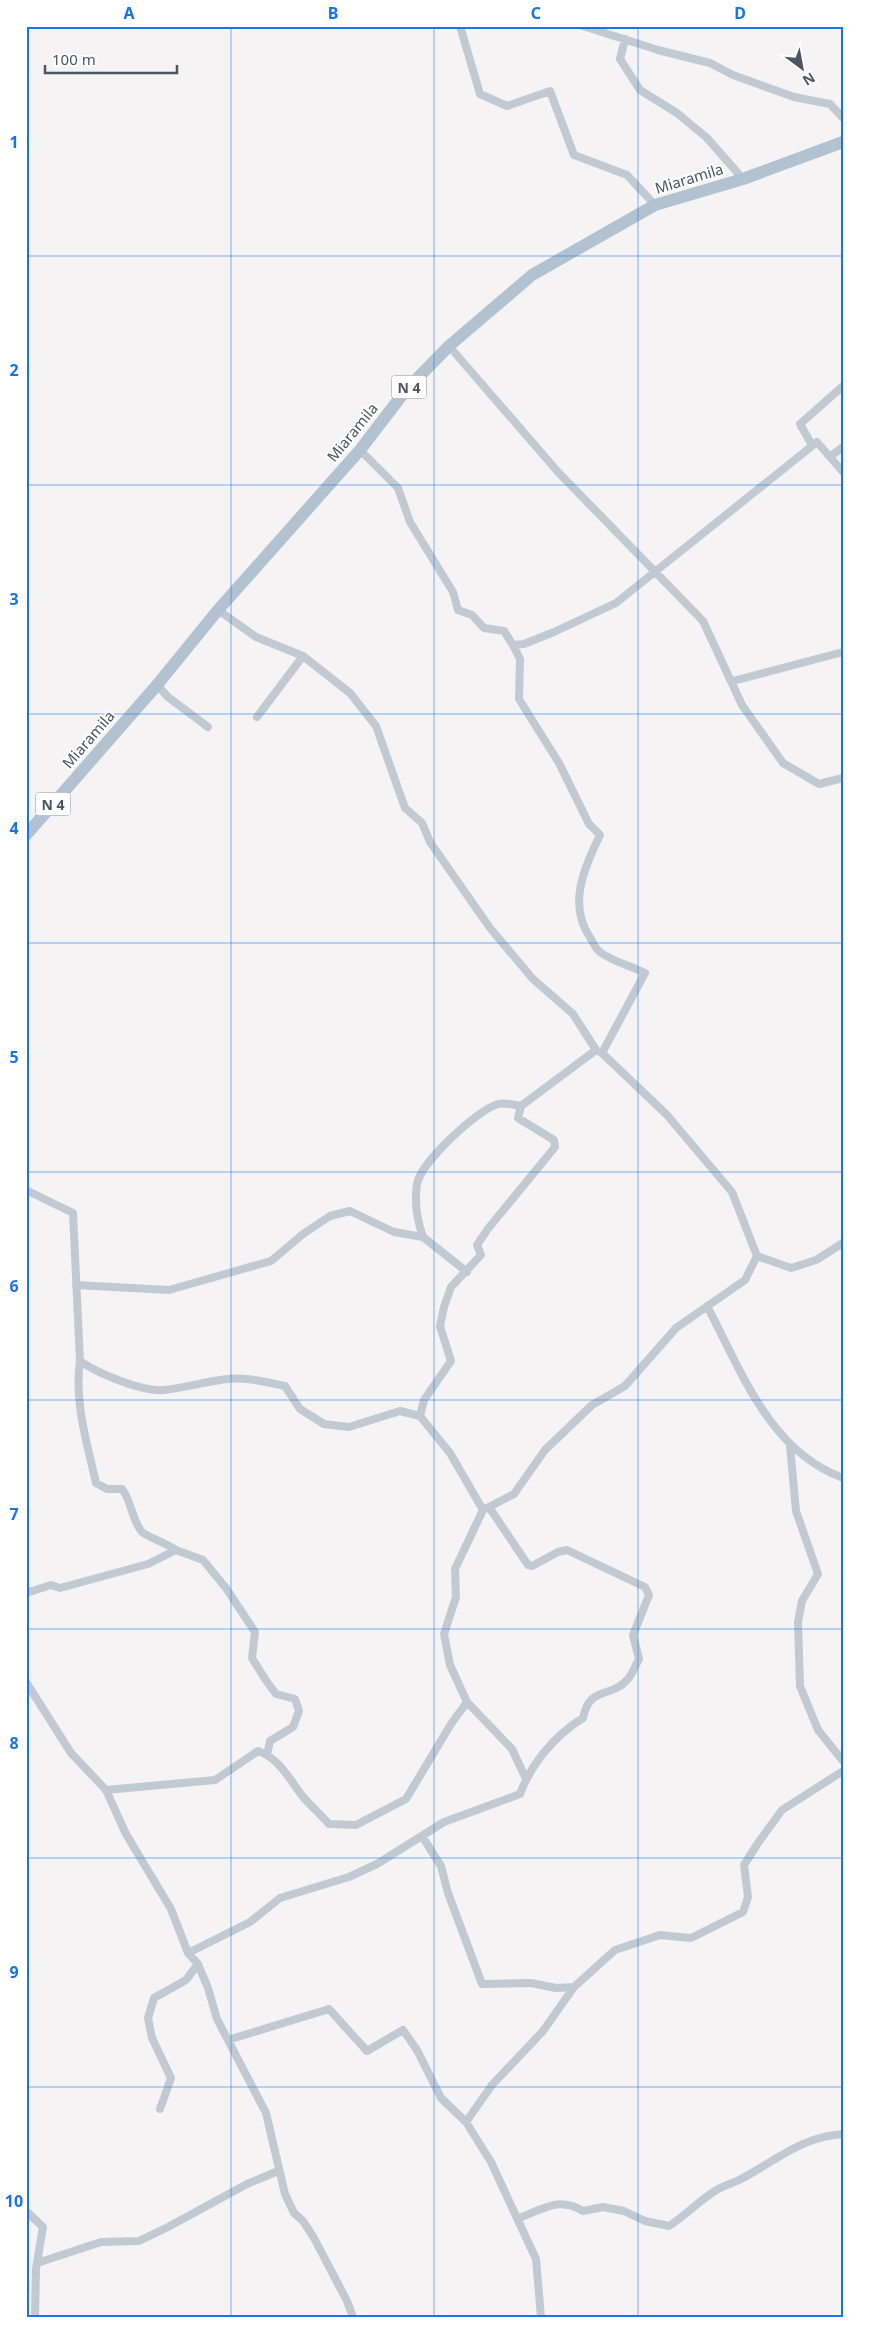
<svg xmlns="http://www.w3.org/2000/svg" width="869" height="2343" viewBox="0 0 869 2343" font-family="'Noto Sans',sans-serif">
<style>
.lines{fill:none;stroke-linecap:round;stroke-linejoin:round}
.street{stroke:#c1cad2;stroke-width:8}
.primary{stroke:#b3c2d1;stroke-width:12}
.grid{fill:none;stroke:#1a73e8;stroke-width:1;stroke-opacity:0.55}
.labels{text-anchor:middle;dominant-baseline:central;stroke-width:4;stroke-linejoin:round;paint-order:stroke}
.shield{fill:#fff;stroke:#808990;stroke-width:1}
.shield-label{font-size:14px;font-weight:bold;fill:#4a5661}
.street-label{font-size:15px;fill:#4a5661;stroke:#fff}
.neatline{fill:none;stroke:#1a73e8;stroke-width:2}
.grid-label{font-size:16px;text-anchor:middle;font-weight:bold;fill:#1a73e8}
</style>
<rect width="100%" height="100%" fill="#f5f3f3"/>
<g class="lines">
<path class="street" d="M 460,26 L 480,94 L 507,106 L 550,91 L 574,155 L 627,175 L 655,205
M 583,26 L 658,50 L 710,63 L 733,75 L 794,97 L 830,104 L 843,118
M 625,39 L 620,59 L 640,90 L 677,113 L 707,138 L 743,179
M 449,346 L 558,472 L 703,621 L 742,705 L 783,763 L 819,784 L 843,778
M 812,445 L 800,424 L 843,386
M 360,450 L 398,488 L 410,522 L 453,592 L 458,610 L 472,615 L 484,628 L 504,631 L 513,645 L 524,644 L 554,632 L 616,603 L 817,442 L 843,472
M 831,456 L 843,447
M 218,610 L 256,637 L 303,656 L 350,693 L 376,726 L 405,808 L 422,823 L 430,842 L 490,928 L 533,979 L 573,1014 L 596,1050 L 602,1053 L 667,1115 L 732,1192 L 757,1256 L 791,1268 L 816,1260 L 843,1243
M 513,645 L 520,659 L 519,699 L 559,763 L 589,824 L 600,835 C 584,869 567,905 591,939 C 593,943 596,949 600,952 C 611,961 631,966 645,973 L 602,1053
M 733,681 L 843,652
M 157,685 L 168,697 L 208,727
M 257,717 L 303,656
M 26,1190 L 73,1213 L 80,1361 C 97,1373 142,1392 163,1390 C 191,1388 219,1376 247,1379 C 260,1380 273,1384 285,1386 L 300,1409 L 324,1424 L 349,1427 L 400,1411 L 420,1416 L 450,1453 L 483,1510 L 455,1569 L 456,1597 L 444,1634 L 450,1665 L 467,1702 L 512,1749 L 526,1779
M 423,1237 C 417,1220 414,1203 417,1184 C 421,1162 477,1110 498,1104 C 504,1102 515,1105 521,1106
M 76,1285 L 169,1290 L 271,1261 L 303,1234 L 330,1216 L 350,1211 L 394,1232 L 423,1237 L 467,1272
M 707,1306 C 741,1370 769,1451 843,1478
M 80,1361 C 74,1402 87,1443 96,1483 L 107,1489 L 122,1489 C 132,1501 131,1519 142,1532 C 146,1536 168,1544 176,1550
M 420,1416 L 424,1400 L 451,1361 L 440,1326 L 444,1307 L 451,1287 L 481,1255 L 477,1245 L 487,1230 L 555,1147 L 554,1140 L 518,1118 L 521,1106 L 596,1050
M 790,1446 L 796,1511 L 818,1574 L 802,1601 L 798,1622 L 800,1686 L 818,1730 L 843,1761
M 485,1509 L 514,1494 L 545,1450 L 592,1405 L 625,1386 L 676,1328 L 745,1280 L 757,1256
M 26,1593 L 51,1585 L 60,1588 L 148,1564 L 176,1550 L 203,1560 L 226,1588 L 255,1632 L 252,1658 L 265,1679 L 276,1694 L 295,1699 L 299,1711 L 293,1727 L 270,1741 L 267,1755
M 26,1682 L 71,1753 L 106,1790 L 126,1834 L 171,1909 L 188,1953 L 198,1964 L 208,1988 L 217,2019 L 266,2113 L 285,2194 L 294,2213 L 303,2221 L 314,2238 L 347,2301 L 353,2317
M 106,1790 L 215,1780 L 258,1751 C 281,1759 290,1781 304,1798 C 312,1807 321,1815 329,1824 L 356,1825 L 406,1799 L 451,1724 L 467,1702
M 422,1836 L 441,1866 L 448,1893 L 482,1984 L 531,1983 L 556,1988 L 574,1987
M 188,1953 L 250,1922 L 280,1898 L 349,1877 L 377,1864 L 444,1822 L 520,1794 C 531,1764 555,1735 583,1718 C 590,1685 610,1699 627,1680 C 632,1675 635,1666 639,1659 L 633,1635 L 649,1595 L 645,1587 L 567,1550 L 558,1552 L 532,1566 L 528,1565 L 489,1507
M 228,2040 L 329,2009 L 367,2051 L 403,2030 L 417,2050 L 441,2098 L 466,2122
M 160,2109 L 171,2078 L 152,2038 L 148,2018 L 154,1998 L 186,1980 L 198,1964
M 26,2211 L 43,2227 L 36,2269 L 35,2317
M 519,2218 C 543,2209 559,2196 583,2211 L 603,2207 L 624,2211 L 645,2221 L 669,2226 C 686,2215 700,2200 715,2191 C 722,2186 731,2184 739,2180 C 776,2161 800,2137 843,2134
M 37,2263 L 101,2242 L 139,2241 L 168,2227 L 247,2184 L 278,2171
M 541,2317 L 536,2259 L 491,2162 L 466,2122 L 492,2085 L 543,2031 L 574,1987 L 615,1950 L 660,1935 L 691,1938 L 743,1912 L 748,1897 L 744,1865 L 758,1843 L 782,1810 L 843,1771"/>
<path class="primary" d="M 26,835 L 157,685 L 218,610 L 360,450 L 406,390 L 449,346 L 532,275 L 655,205 L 743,179 L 843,142"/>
</g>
<path class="grid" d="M 231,26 L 231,2317M 434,26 L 434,2317M 638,26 L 638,2317M 26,256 L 843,256M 26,485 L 843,485M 26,714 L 843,714M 26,943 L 843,943M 26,1172 L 843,1172M 26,1400 L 843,1400M 26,1629 L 843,1629M 26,1858 L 843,1858M 26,2087 L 843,2087"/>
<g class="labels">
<g class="shield">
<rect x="391.5" y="375.5" width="35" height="23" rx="4"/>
<rect x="35.5" y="792.5" width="35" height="23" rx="4"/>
</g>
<g class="shield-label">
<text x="409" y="387">N 4</text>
<text x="53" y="804">N 4</text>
</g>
<g class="street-label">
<text transform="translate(689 178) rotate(-17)">Miaramila</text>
<text transform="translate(352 432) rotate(-51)">Miaramila</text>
<text transform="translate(88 739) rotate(-49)">Miaramila</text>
</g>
</g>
<rect width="869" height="2343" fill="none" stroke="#ffffff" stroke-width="55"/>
<g transform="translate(802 68) rotate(148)" stroke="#ffffff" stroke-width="4" paint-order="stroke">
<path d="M0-4L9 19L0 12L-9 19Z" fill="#4a5661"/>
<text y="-8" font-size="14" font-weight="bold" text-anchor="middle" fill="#4a5661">N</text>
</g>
<path d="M45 65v8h132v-8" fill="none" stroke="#4a5661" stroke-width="2.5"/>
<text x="52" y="65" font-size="15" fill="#4a5661" stroke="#ffffff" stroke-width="4" paint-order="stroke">100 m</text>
<rect x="28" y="28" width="814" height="2288" class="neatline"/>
<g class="grid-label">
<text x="129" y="19">A</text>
<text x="333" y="19">B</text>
<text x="536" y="19">C</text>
<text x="740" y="19">D</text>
<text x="14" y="148">1</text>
<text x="14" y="376">2</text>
<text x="14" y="605">3</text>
<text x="14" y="834">4</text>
<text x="14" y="1063">5</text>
<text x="14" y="1292">6</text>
<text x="14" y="1520">7</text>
<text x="14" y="1749">8</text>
<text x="14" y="1978">9</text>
<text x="14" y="2207">10</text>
</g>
</svg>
